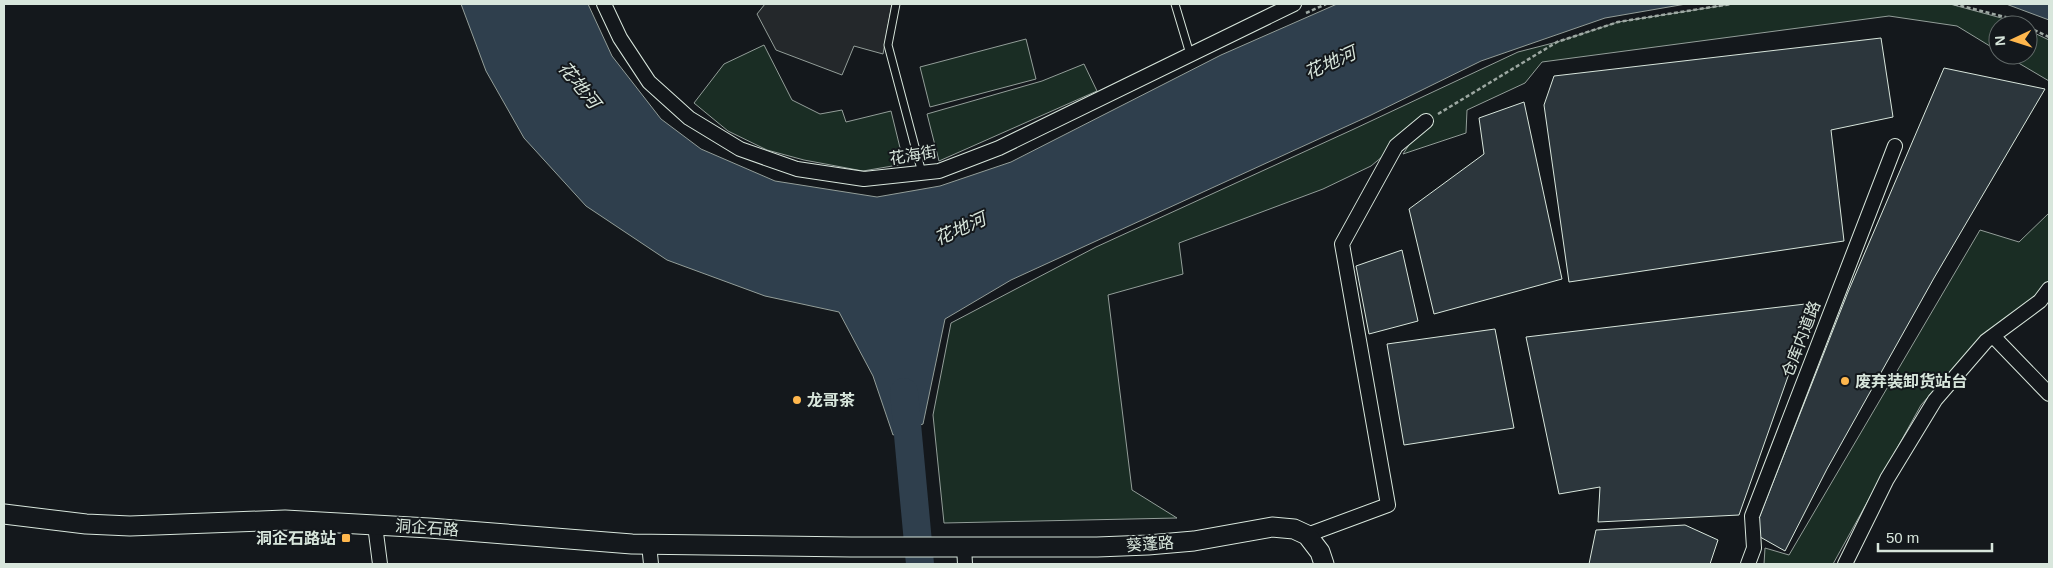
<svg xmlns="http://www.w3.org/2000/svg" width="2053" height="568" viewBox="0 0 2053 568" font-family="Arial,'Noto Sans SC',sans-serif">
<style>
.green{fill:#1a2d24;stroke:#939e99}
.parking{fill:#24282b;stroke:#939e99}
.water{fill:#2f3f4d;stroke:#939e99}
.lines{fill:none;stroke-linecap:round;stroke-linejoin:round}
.river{stroke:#2f3f4d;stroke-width:28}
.building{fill:#2c363c;stroke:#d8e6dc}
.lane-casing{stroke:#d8e6dc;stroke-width:9}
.street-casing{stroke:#d8e6dc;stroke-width:16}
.secondary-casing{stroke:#d8e6dc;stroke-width:21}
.path{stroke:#9da8a2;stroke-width:2.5;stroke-dasharray:4 2.5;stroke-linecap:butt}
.lane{stroke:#14181c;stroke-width:7}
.street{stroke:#14181c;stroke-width:14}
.secondary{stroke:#14181c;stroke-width:19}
.poi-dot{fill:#ffb74d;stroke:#14181c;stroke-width:2}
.labels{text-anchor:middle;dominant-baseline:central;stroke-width:4;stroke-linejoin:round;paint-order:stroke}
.street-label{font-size:16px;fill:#d8e6dc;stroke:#14181c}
.poi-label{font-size:16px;font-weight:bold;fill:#d8e6dc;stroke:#14181c;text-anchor:start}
.water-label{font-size:18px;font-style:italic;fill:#d8e6dc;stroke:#14181c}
</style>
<rect width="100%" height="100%" fill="#14181c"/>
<path class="green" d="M 1732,4 L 1950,4 L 2005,19 L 2017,25 L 1998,25 L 1998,51 L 1957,26 L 1889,16 L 1542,62 L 1525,83 L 1467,110 L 1466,133 L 1403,154 L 1424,122 L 1371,166 L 1323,189 L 1179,243 L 1183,274 L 1108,295 L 1132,490 L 1177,518 L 944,523 L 933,415 L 951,323 L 1096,247 L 1354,129 L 1518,52 L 1557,42 L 1618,22 Z
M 2028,30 L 2049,40 L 2049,81 L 2005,55 L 2028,55 Z
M 1026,39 L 1036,79 L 930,107 L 920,67 Z
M 764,45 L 792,100 L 820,114 L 842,110 L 846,122 L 891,111 L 904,164 L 863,171 L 804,160 L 767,150 L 728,131 L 694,103 L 724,64 Z
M 1084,64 L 1097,91 L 939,161 L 927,114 L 1042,81 Z
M 2049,213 L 2049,280 L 2028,303 L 1966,355 L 1921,405 L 1833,564 L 1764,564 L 1765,548 L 1789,555 L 1980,230 L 2019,242 Z"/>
<path class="parking" d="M 765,4 L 892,4 L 883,54 L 854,46 L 842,75 L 776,50 L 757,14 Z"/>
<path class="water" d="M 461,4 L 588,4 L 612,56 L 661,119 L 701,149 L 775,181 L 877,197 L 940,186 L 1011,162 L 1221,55 L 1337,4 L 1686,4 L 1605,18 L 1481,61 L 1369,116 L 1011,280 L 945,319 L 923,424 L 893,435 L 873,376 L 839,312 L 765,296 L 667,260 L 586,206 L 524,138 L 486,71 Z
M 2006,4 L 2049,4 L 2049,20 Z"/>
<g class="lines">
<path class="river" d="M 904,392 L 920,564"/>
</g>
<path class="building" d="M 1881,38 L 1893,117 L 1831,130 L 1844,241 L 1569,282 L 1544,105 L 1554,76 Z
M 1944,68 L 2045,89 L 1934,278 L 1827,469 L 1785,551 L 1753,533 L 1848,292 Z
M 1524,102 L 1562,279 L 1434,314 L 1409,209 L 1484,154 L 1479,118 Z
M 1402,250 L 1418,321 L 1369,334 L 1356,266 Z
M 1814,303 L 1739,515 L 1598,522 L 1600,487 L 1559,494 L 1526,337 Z
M 1495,329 L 1514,428 L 1404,445 L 1387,344 Z
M 1685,525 L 1718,540 L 1710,564 L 1589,564 L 1596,530 Z"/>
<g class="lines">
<g class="lane-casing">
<path id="lane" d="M 896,4 L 888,45 L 922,173
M 1175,4 L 1190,54"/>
</g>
<g class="street-casing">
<path id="street" d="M 604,4 L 620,38 L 649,82 L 689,118 L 740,149 L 797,169 L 864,179 L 939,171 L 999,148 L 1294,4
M 1993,336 L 2049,394
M 375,525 L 380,564
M 1307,535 L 1388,505 L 1342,244 L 1396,146 L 1426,121
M 649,544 L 651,564
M 964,547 L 965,564
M 1748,564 L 1754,548 L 1752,516 L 1895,146
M 1845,564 L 1887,479 L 1935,400 L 1986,341 L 2040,301 L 2049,289"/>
</g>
<g class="secondary-casing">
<path id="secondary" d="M 4,514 L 86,524 L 130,526 L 285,520 L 429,528 L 632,544 L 851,547 L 1097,547 L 1148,545 L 1194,541 L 1272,527 L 1294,529 L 1307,535 L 1320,552 L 1324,564"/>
</g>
<path class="path" d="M 1954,4 L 2009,18 L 2025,25
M 1306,13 L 1326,4
M 2028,27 L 2049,37
M 1438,114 L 1557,42 L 1618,22 L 1731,4"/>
<use href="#lane" class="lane"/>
<use href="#street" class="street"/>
<use href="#secondary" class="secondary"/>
</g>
<g class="poi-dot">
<circle cx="1845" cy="381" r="5"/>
<circle cx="797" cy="400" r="5"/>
<rect x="341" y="533" width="10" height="10" rx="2.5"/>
</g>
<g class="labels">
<g class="street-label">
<text transform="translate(913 155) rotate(-9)">花海街</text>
<text transform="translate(1801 339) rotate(-69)">仓库内道路</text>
<text transform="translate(427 528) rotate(4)">洞企石路</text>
<text transform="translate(1150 544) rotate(-4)">葵蓬路</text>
</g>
<g class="poi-label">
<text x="1855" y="381">废弃装卸货站台</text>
<text x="807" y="400">龙哥茶</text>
<text x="336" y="538" text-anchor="end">洞企石路站</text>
</g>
<g class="water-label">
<text transform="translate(1330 63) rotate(-24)">花地河</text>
<text transform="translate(579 85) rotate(51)">花地河</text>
<text transform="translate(960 229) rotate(-24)">花地河</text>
</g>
</g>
<rect width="2053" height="568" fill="none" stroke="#d8e6dc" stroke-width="10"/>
<g transform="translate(2013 40) rotate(266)"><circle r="24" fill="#14181c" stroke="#626a69"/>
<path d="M0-4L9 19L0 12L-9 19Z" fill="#ffb74d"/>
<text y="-8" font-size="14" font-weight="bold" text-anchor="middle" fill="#d8e6dc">N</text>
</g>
<path d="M1878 543v8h114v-8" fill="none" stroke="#d8e6dc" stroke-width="2.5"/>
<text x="1886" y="543" font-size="15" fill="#d8e6dc" stroke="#14181c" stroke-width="4" paint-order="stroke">50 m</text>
</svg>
